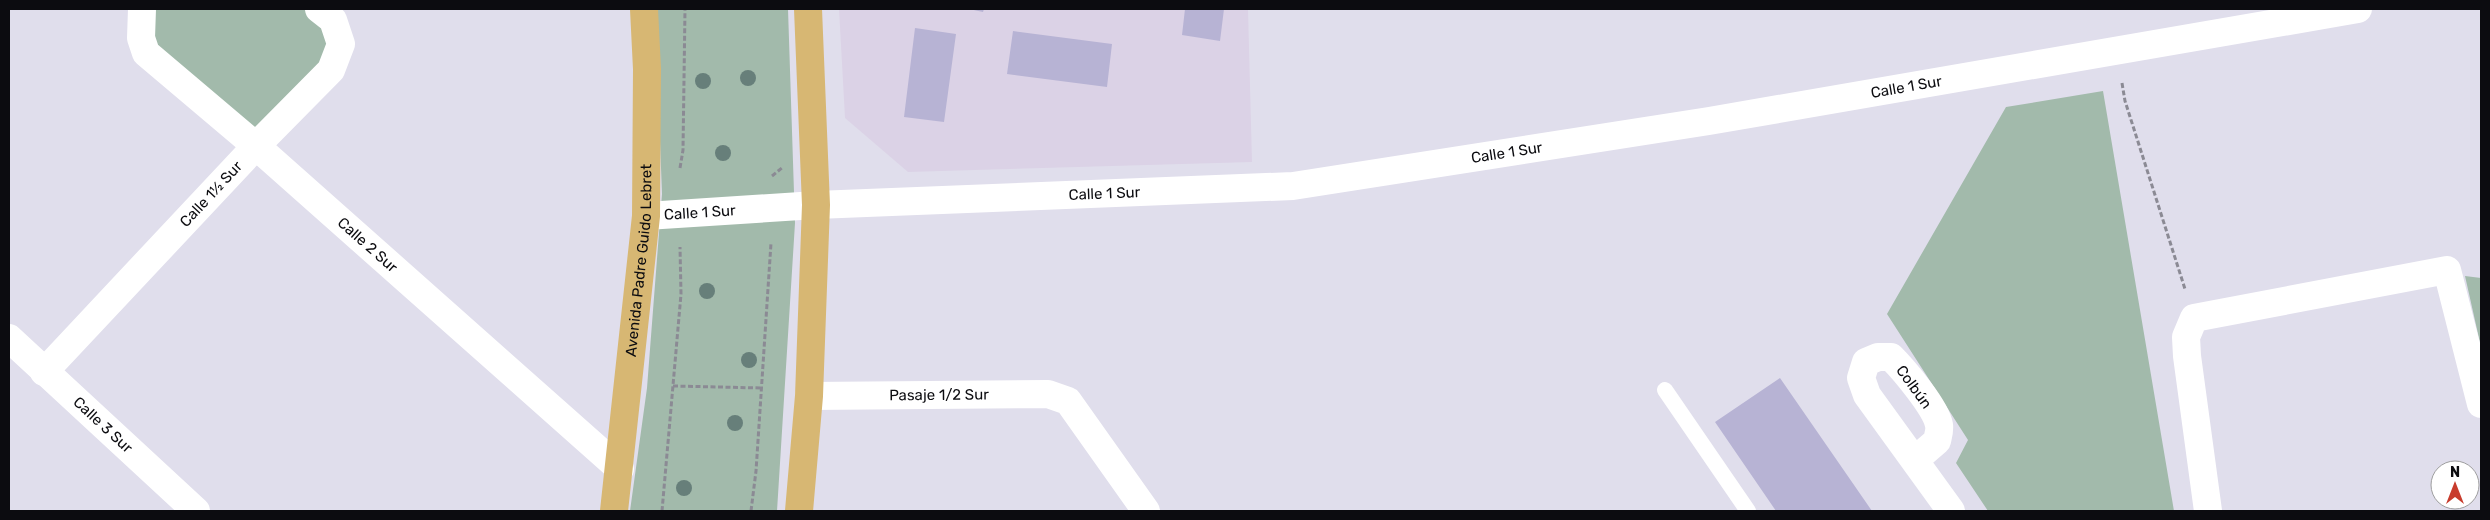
<svg xmlns="http://www.w3.org/2000/svg" width="2490" height="520" viewBox="0 0 2490 520" font-family="Rubik,sans-serif">
<style>
.education{fill:#dbd2e6}
.green{fill:#a2baab}
.building{fill:#b7b3d4}
.lines{fill:none;stroke-linecap:round;stroke-linejoin:round}
.path{stroke:#8b8a94;stroke-width:3;stroke-dasharray:5 2.5;stroke-linecap:butt}
.lane{stroke:#fff;stroke-width:16}
.street{stroke:#fff;stroke-width:28}
.secondary{stroke:#fff;stroke-width:28}
.primary{stroke:#d7b773;stroke-width:28}
.tree{fill:#677f7a}
.labels{text-anchor:middle;dominant-baseline:central;stroke-width:4.5;stroke-linejoin:round;paint-order:stroke}
.street-label{font-size:15px;fill:#0c0c10;stroke:#fff}
</style>
<rect width="100%" height="100%" fill="#e0deec"/>
<path class="education" d="M 839,9 L 1248,9 L 1252,162 L 908,172 L 845,118 Z"/>
<path class="green" d="M 142,9 L 319,9 L 341,44 L 256,146 L 146,53 Z
M 655,9 L 788,9 L 795,223 L 777,511 L 630,511 L 647,388 L 662,194 Z
M 2103,91 L 2174,511 L 1988,511 L 1956,463 L 1968,440 L 1887,314 L 2006,107 Z
M 2465,276 L 2481,278 L 2481,347 Z"/>
<path class="building" d="M 969,9 L 984,9 L 983,12 Z
M 1185,9 L 1224,9 L 1220,41 L 1182,35 Z
M 915,28 L 956,34 L 944,122 L 904,117 Z
M 1013,31 L 1112,44 L 1107,87 L 1007,74 Z
M 1780,378 L 1872,511 L 1776,511 L 1715,422 Z"/>
<g class="lines">
<path class="path" d="M 2122,83 L 2125,101 L 2185,289
M 680,168 L 683,150 L 685,9
M 772,176 L 783,167
M 673,386 L 762,388
M 662,511 L 681,294 L 680,247
M 751,511 L 756,471 L 771,243"/>
<path class="lane" d="M 1665,390 L 1748,511"/>
<g class="street">
<path id="s1" d="M 142,9 L 141,38 L 146,53 L 256,146 L 620,469"/>
<path id="s2" d="M 9,338 L 196,511"/>
<path d="M 44,372 L 256,146 L 331,70 L 341,44 L 333,20 L 319,9"/>
<path id="s3" d="M 809,396 L 1048,394 L 1068,401 L 1146,511"/>
<path d="M 1915,460 L 1937,441 C 1938,436 1940,430 1939,425 C 1936,408 1904,370 1891,357 L 1878,357 L 1866,362 L 1861,378 L 1867,395 L 1951,511"/>
<path d="M 2208,511 L 2187,356 L 2186,337 L 2194,318 L 2447,270 L 2481,404"/>
</g>
<path class="secondary" id="s4" d="M 646,216 L 816,205 L 1293,186 L 1709,121 L 2358,9"/>
<g class="primary">
<path id="s5" d="M 614,511 L 646,216 L 647,69 L 644,9"/>
<path d="M 799,511 L 809,396 L 816,205 L 808,9"/>
</g>
</g>
<g class="tree">
<circle cx="748" cy="78" r="8"/>
<circle cx="703" cy="81" r="8"/>
<circle cx="723" cy="153" r="8"/>
<circle cx="707" cy="291" r="8"/>
<circle cx="749" cy="360" r="8"/>
<circle cx="735" cy="423" r="8"/>
<circle cx="684" cy="488" r="8"/>
</g>
<g class="labels">
<g class="street-label">
<text stroke="none"><textPath href="#s4" startOffset="1269">Calle 1 Sur</textPath></text>
<text stroke="none"><textPath href="#s4" startOffset="864">Calle 1 Sur</textPath></text>
<text transform="translate(211 194) rotate(-47)">Calle 1½ Sur</text>
<text stroke="none"><textPath href="#s4" startOffset="459">Calle 1 Sur</textPath></text>
<text stroke="none"><textPath href="#s4" startOffset="54">Calle 1 Sur</textPath></text>
<text stroke="none"><textPath href="#s1" startOffset="338">Calle 2 Sur</textPath></text>
<text stroke="none"><textPath href="#s5" startOffset="252">Avenida Padre Guido Lebret</textPath></text>
<text transform="translate(1914 387) rotate(54)">Colbún</text>
<text stroke="none"><textPath href="#s3" startOffset="130">Pasaje 1/2 Sur</textPath></text>
<text stroke="none"><textPath href="#s2" startOffset="128">Calle 3 Sur</textPath></text>
</g>
</g>
<rect width="2490" height="520" fill="none" stroke="#0c0c10" stroke-width="20"/>
<g transform="translate(2455 485)"><circle r="24" fill="#ffffff" stroke="#9e9e9f"/>
<path d="M0-4L9 19L0 12L-9 19Z" fill="#c83c2d"/>
<text y="-8" font-size="14" font-weight="bold" text-anchor="middle" fill="#0c0c10">N</text>
</g>
</svg>
